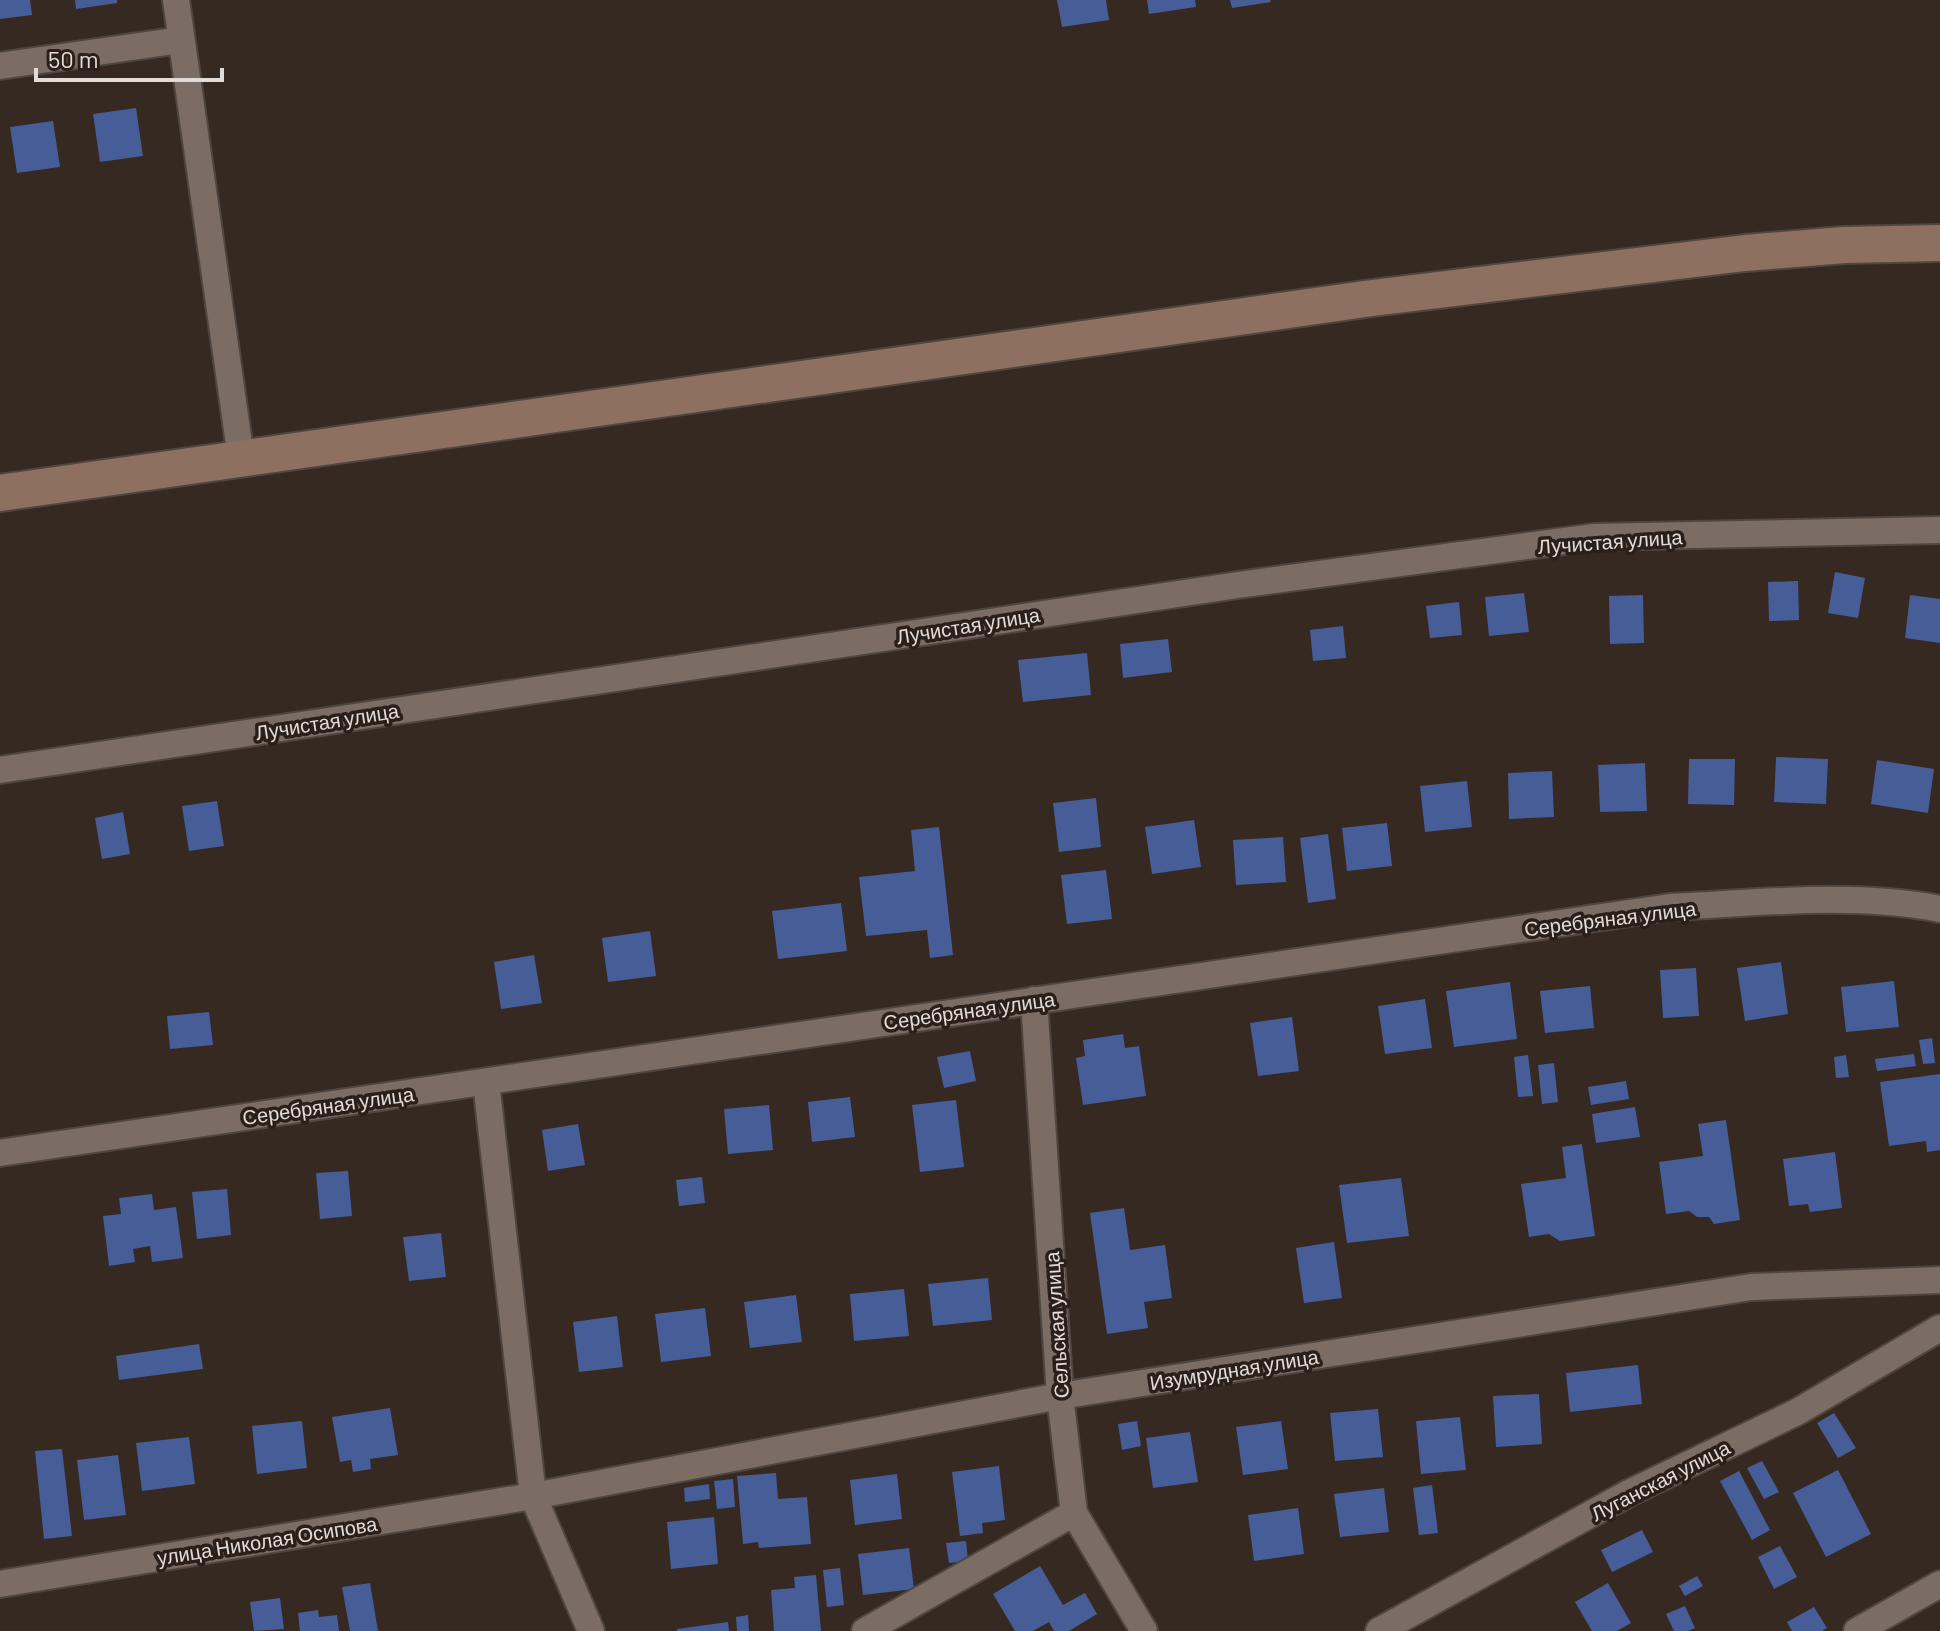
<svg xmlns="http://www.w3.org/2000/svg" width="1940" height="1631" viewBox="0 0 1940 1631" font-family="Barlow,sans-serif">
<style>
.building{fill:#475d97}
.lines{fill:none;stroke-linecap:round;stroke-linejoin:round}
.minor-casing{stroke:#504640;stroke-width:30}
.secondary-casing{stroke:#504640;stroke-width:40}
.minor{stroke:#7b6c64;stroke-width:26}
.secondary{stroke:#8d7060;stroke-width:36}
.labels{text-anchor:middle;dominant-baseline:central;stroke-width:7;stroke-linejoin:round;paint-order:stroke}
.street-label{font-size:20px;fill:#e3dbd7;stroke:#2b1f19}
</style>
<rect width="100%" height="100%" fill="#352922"/>
<path class="building" d="M 0,0 L 30,0 L 32,15 L 0,19 Z
M 75,0 L 117,0 L 117,3 L 76,9 Z
M 1057,0 L 1106,0 L 1109,20 L 1062,27 Z
M 1147,0 L 1195,0 L 1196,7 L 1149,14 Z
M 1230,0 L 1270,0 L 1271,2 L 1232,8 Z
M 136,108 L 143,156 L 100,162 L 93,114 Z
M 53,121 L 60,167 L 17,173 L 10,127 Z
M 1835,572 L 1865,578 L 1858,618 L 1828,613 Z
M 1798,581 L 1799,620 L 1769,621 L 1768,582 Z
M 1524,593 L 1529,632 L 1489,636 L 1485,597 Z
M 1643,595 L 1644,643 L 1610,644 L 1609,596 Z
M 1910,595 L 1940,599 L 1940,643 L 1905,638 Z
M 1459,602 L 1462,635 L 1430,638 L 1426,606 Z
M 1343,626 L 1346,658 L 1313,661 L 1310,630 Z
M 1168,639 L 1172,672 L 1123,678 L 1120,644 Z
M 1087,653 L 1091,695 L 1023,702 L 1018,660 Z
M 1776,757 L 1828,759 L 1826,804 L 1774,802 Z
M 1689,759 L 1735,759 L 1734,805 L 1688,804 Z
M 1877,760 L 1934,769 L 1928,813 L 1871,804 Z
M 1645,763 L 1647,811 L 1600,812 L 1598,765 Z
M 1552,771 L 1554,817 L 1509,819 L 1508,773 Z
M 1467,781 L 1472,827 L 1425,832 L 1420,786 Z
M 1096,798 L 1101,847 L 1059,852 L 1053,803 Z
M 217,801 L 224,846 L 189,851 L 182,806 Z
M 123,812 L 130,854 L 102,859 L 95,818 Z
M 1194,820 L 1201,867 L 1152,874 L 1145,827 Z
M 1387,823 L 1392,866 L 1347,871 L 1342,828 Z
M 939,827 L 953,955 L 930,958 L 927,930 L 866,936 L 859,877 L 915,871 L 911,830 Z
M 1328,834 L 1336,899 L 1308,903 L 1300,838 Z
M 1283,837 L 1286,882 L 1236,885 L 1233,840 Z
M 1106,870 L 1112,919 L 1067,924 L 1061,875 Z
M 841,903 L 847,951 L 778,959 L 772,911 Z
M 650,931 L 656,976 L 608,982 L 602,938 Z
M 534,955 L 542,1003 L 501,1009 L 494,962 Z
M 1781,962 L 1788,1014 L 1745,1021 L 1737,968 Z
M 1696,968 L 1699,1016 L 1663,1018 L 1660,970 Z
M 1894,981 L 1899,1027 L 1846,1032 L 1841,987 Z
M 1510,982 L 1517,1039 L 1454,1047 L 1446,991 Z
M 1590,986 L 1594,1028 L 1545,1033 L 1540,991 Z
M 1425,999 L 1432,1048 L 1385,1054 L 1378,1006 Z
M 209,1012 L 213,1045 L 170,1049 L 167,1016 Z
M 1292,1017 L 1299,1071 L 1258,1076 L 1250,1023 Z
M 1123,1034 L 1125,1048 L 1139,1046 L 1146,1096 L 1083,1105 L 1076,1058 L 1085,1056 L 1083,1040 Z
M 1932,1038 L 1935,1063 L 1923,1064 L 1919,1040 Z
M 970,1051 L 976,1081 L 944,1088 L 937,1057 Z
M 1914,1054 L 1916,1066 L 1877,1071 L 1875,1059 Z
M 1528,1055 L 1533,1096 L 1518,1097 L 1514,1057 Z
M 1846,1055 L 1849,1077 L 1836,1078 L 1834,1057 Z
M 1554,1063 L 1558,1102 L 1542,1104 L 1538,1065 Z
M 1940,1074 L 1940,1150 L 1927,1152 L 1926,1141 L 1889,1146 L 1880,1082 Z
M 1626,1081 L 1629,1099 L 1591,1105 L 1588,1087 Z
M 850,1097 L 855,1137 L 812,1142 L 808,1102 Z
M 956,1100 L 964,1167 L 920,1172 L 912,1105 Z
M 769,1105 L 773,1150 L 728,1154 L 724,1109 Z
M 1635,1107 L 1640,1137 L 1596,1143 L 1592,1114 Z
M 1726,1120 L 1740,1220 L 1714,1224 L 1709,1217 L 1697,1217 L 1689,1211 L 1666,1214 L 1659,1162 L 1703,1156 L 1698,1124 Z
M 578,1124 L 585,1165 L 548,1171 L 542,1130 Z
M 1582,1144 L 1595,1236 L 1560,1241 L 1549,1234 L 1529,1237 L 1521,1184 L 1566,1178 L 1562,1147 Z
M 1835,1152 L 1842,1208 L 1810,1212 L 1808,1204 L 1789,1206 L 1783,1159 Z
M 348,1171 L 352,1216 L 320,1219 L 316,1173 Z
M 702,1177 L 705,1203 L 679,1206 L 676,1180 Z
M 1401,1178 L 1409,1236 L 1347,1243 L 1339,1185 Z
M 227,1189 L 231,1235 L 197,1239 L 192,1192 Z
M 152,1194 L 154,1210 L 176,1207 L 183,1258 L 152,1262 L 150,1246 L 133,1249 L 135,1262 L 109,1266 L 103,1216 L 121,1214 L 119,1198 Z
M 1124,1208 L 1130,1250 L 1165,1245 L 1172,1298 L 1144,1302 L 1148,1328 L 1107,1334 L 1090,1213 Z
M 441,1233 L 446,1277 L 409,1281 L 403,1237 Z
M 1334,1242 L 1342,1298 L 1304,1303 L 1296,1248 Z
M 988,1278 L 992,1320 L 933,1326 L 928,1284 Z
M 904,1289 L 909,1336 L 854,1341 L 850,1294 Z
M 796,1295 L 802,1342 L 750,1348 L 744,1302 Z
M 705,1308 L 711,1356 L 661,1362 L 655,1314 Z
M 617,1316 L 623,1367 L 579,1372 L 573,1322 Z
M 199,1344 L 203,1369 L 119,1380 L 116,1356 Z
M 1638,1365 L 1642,1404 L 1570,1412 L 1566,1373 Z
M 1539,1394 L 1542,1444 L 1496,1447 L 1493,1396 Z
M 390,1408 L 398,1455 L 370,1459 L 371,1469 L 353,1472 L 351,1460 L 340,1462 L 332,1417 Z
M 1378,1409 L 1383,1457 L 1335,1461 L 1330,1413 Z
M 1834,1413 L 1856,1448 L 1838,1458 L 1817,1423 Z
M 1460,1417 L 1466,1470 L 1421,1474 L 1416,1421 Z
M 302,1421 L 307,1468 L 257,1474 L 252,1426 Z
M 1137,1421 L 1141,1446 L 1122,1450 L 1118,1424 Z
M 1281,1421 L 1288,1469 L 1243,1475 L 1236,1427 Z
M 1190,1432 L 1198,1482 L 1153,1488 L 1146,1438 Z
M 189,1437 L 195,1484 L 142,1491 L 136,1443 Z
M 62,1449 L 72,1536 L 44,1539 L 35,1451 Z
M 118,1455 L 126,1515 L 84,1520 L 77,1460 Z
M 1762,1461 L 1779,1492 L 1764,1499 L 1747,1468 Z
M 999,1466 L 1005,1520 L 982,1523 L 983,1533 L 960,1536 L 952,1472 Z
M 1838,1470 L 1871,1534 L 1826,1557 L 1793,1493 Z
M 1739,1471 L 1770,1530 L 1752,1540 L 1720,1481 Z
M 776,1473 L 778,1499 L 807,1497 L 811,1544 L 759,1548 L 758,1542 L 743,1544 L 737,1476 Z
M 897,1474 L 902,1519 L 855,1525 L 850,1480 Z
M 733,1479 L 735,1507 L 717,1509 L 714,1481 Z
M 709,1484 L 710,1499 L 685,1502 L 684,1488 Z
M 1432,1485 L 1438,1533 L 1419,1535 L 1413,1488 Z
M 1384,1488 L 1389,1532 L 1340,1537 L 1334,1494 Z
M 1298,1508 L 1304,1554 L 1254,1561 L 1248,1515 Z
M 714,1517 L 718,1564 L 671,1569 L 667,1522 Z
M 1642,1530 L 1653,1552 L 1612,1572 L 1601,1550 Z
M 966,1541 L 968,1561 L 949,1563 L 946,1543 Z
M 1780,1546 L 1797,1577 L 1774,1589 L 1758,1557 Z
M 909,1548 L 914,1589 L 863,1595 L 858,1554 Z
M 1040,1566 L 1063,1605 L 1085,1593 L 1097,1614 L 1069,1631 L 1054,1631 L 1049,1622 L 1033,1631 L 1015,1631 L 993,1594 Z
M 840,1568 L 844,1605 L 827,1607 L 823,1570 Z
M 816,1575 L 821,1631 L 774,1631 L 771,1590 L 795,1588 L 794,1577 Z
M 1697,1576 L 1703,1586 L 1685,1596 L 1679,1586 Z
M 370,1583 L 378,1631 L 350,1631 L 342,1587 Z
M 1608,1583 L 1631,1623 L 1617,1631 L 1592,1631 L 1575,1602 Z
M 280,1598 L 284,1629 L 254,1631 L 250,1602 Z
M 1685,1606 L 1695,1628 L 1688,1631 L 1674,1631 L 1666,1614 Z
M 1814,1607 L 1827,1628 L 1822,1631 L 1792,1631 L 1787,1622 Z
M 318,1610 L 319,1617 L 337,1615 L 339,1631 L 300,1631 L 298,1613 Z
M 748,1615 L 749,1631 L 737,1631 L 736,1617 Z
M 728,1622 L 729,1631 L 677,1631 L 677,1629 Z"/>
<g class="lines">
<g class="minor-casing">
<path id="minor" d="M 176,0 L 241,458
M 0,66 L 181,40
M 0,770 L 1238,585 L 1594,537 L 1940,530
M 1034,1000 L 1060,1396 L 1074,1513 L 1144,1631
M 486,1082 L 533,1496 L 591,1631
M 0,1153 L 1670,907 C 1757,903 1854,892 1940,909
M 0,1584 L 533,1496 L 1060,1396 L 1751,1287 L 1940,1280
M 865,1631 L 1074,1513
M 1379,1631 L 1629,1493 L 1797,1412 L 1940,1328
M 1857,1631 L 1940,1584"/>
</g>
<g class="secondary-casing">
<path id="secondary" d="M 0,493 L 1372,298 L 1745,253 L 1844,245 L 1940,243"/>
</g>
<use href="#minor" class="minor"/>
<use href="#secondary" class="secondary"/>
</g>
<g class="labels">
<g class="street-label">
<text transform="translate(1610 541) rotate(-4)">Лучистая улица</text>
<text transform="translate(968 625) rotate(-9)">Лучистая улица</text>
<text transform="translate(327 721) rotate(-9)">Лучистая улица</text>
<text transform="translate(1610 918) rotate(-7)">Серебряная улица</text>
<text transform="translate(969 1010) rotate(-8)">Серебряная улица</text>
<text transform="translate(328 1105) rotate(-8)">Серебряная улица</text>
<text transform="translate(1056 1325) rotate(-94)">Сельская улица</text>
<text transform="translate(1234 1369) rotate(-9)">Изумрудная улица</text>
<text transform="translate(1660 1480) rotate(-27)">Луганская улица</text>
<text transform="translate(267 1540) rotate(-9)">улица Николая Осипова</text>
</g>
</g>
<path d="M36 68v12h186v-12" fill="none" stroke="#e3dbd7" stroke-width="4"/>
<text x="48" y="68" font-size="24" fill="#e3dbd7" stroke="#2b1f19" stroke-width="6" paint-order="stroke">50 m</text>
</svg>
